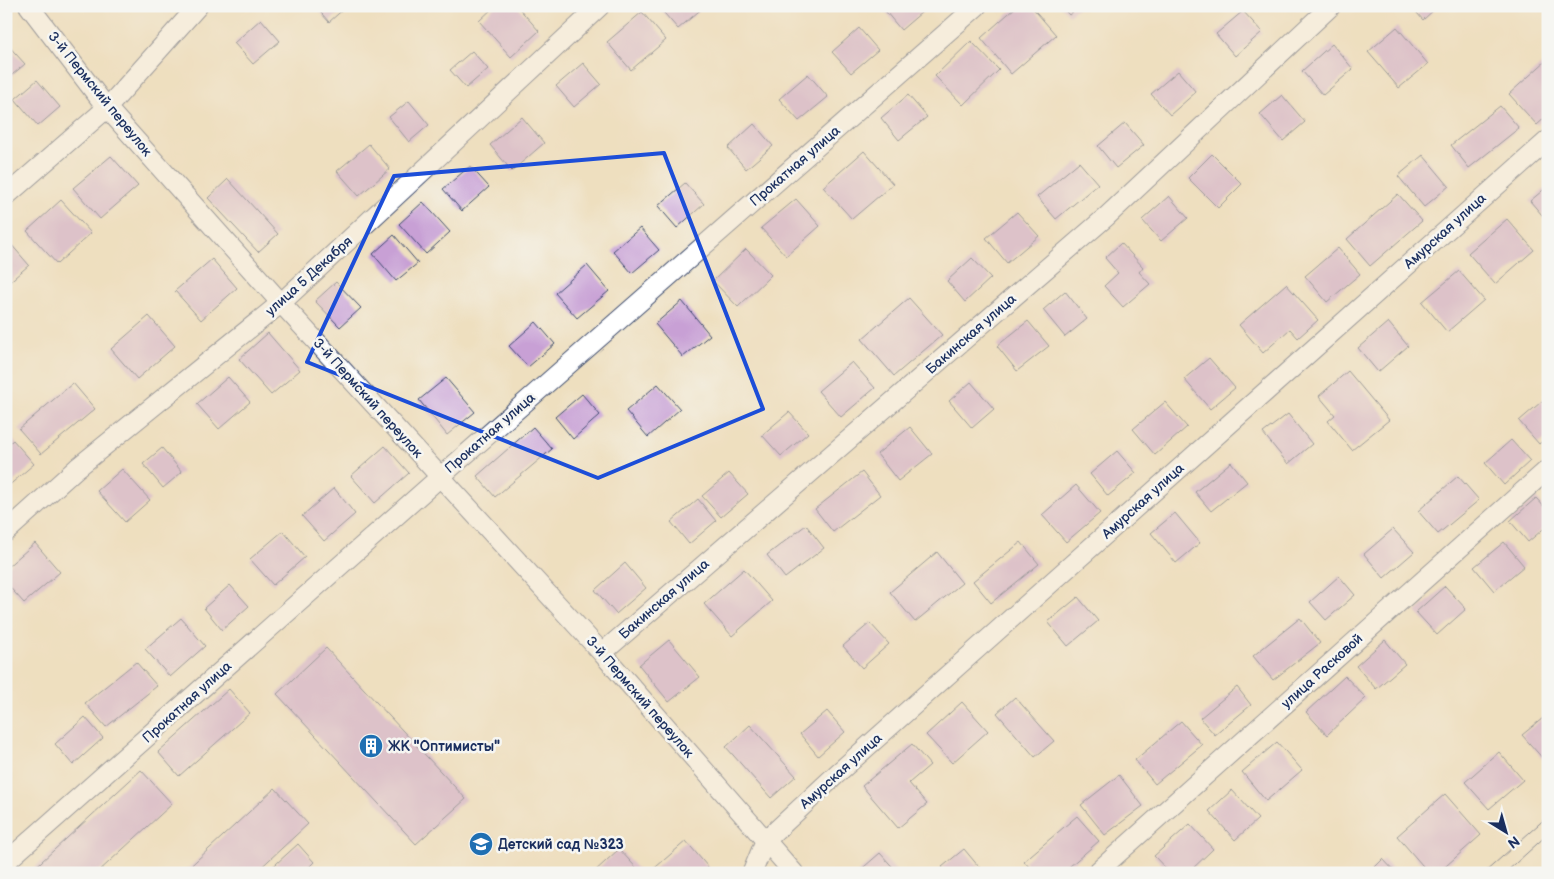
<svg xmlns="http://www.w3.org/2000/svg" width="1554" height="879" viewBox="0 0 1554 879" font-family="'Balsamiq Sans',sans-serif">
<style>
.building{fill:#c8a0d5}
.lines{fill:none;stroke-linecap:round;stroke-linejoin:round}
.minor-casing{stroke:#3b496d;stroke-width:21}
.minor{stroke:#fff;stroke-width:19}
.tram{stroke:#1b2f5e;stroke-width:1}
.marked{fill:none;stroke:#1d4ed8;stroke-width:4;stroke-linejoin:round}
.labels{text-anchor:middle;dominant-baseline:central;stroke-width:5;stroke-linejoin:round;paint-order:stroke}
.street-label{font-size:14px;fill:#1b2f5e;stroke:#f6f6f2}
.poi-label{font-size:14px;font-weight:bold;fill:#1b2f5e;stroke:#f6f6f2;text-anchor:start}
</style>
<rect width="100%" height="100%" fill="#f6f6f2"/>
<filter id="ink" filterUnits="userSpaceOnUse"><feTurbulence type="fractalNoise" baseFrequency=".02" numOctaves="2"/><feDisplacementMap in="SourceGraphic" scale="10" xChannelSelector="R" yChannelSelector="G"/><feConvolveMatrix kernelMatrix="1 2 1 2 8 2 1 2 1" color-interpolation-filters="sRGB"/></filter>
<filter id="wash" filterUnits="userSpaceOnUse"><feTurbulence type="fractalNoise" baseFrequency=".0096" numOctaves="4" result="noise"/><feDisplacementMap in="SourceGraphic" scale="20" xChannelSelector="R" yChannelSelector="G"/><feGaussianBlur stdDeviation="1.12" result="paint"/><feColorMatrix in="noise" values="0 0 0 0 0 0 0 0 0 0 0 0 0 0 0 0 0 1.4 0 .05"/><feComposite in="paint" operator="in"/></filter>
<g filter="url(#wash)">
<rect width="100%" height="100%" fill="#eedfbf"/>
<g id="blocks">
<path class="building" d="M 315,6 L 347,6 L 329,22 Z
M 495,6 L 517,6 L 539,31 L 511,57 L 479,21 Z
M 658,6 L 705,6 L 678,29 Z
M 881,6 L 929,6 L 901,30 Z
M 1017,6 L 1031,6 L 1056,35 L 1011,74 L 981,38 Z
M 1061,6 L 1080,6 L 1069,15 Z
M 1411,6 L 1438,6 L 1423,20 Z
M 1243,11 L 1262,32 L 1235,56 L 1216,34 Z
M 642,12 L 666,40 L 631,70 L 607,42 Z
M 261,19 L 280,41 L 253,64 L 234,43 Z
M 1397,27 L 1428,64 L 1399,88 L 1368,52 Z
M 859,28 L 878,50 L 851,73 L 832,52 Z
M 971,41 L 999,70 L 963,105 L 935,76 Z
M 6,43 L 25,64 L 6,80 Z
M 1332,44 L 1353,69 L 1323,95 L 1302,71 Z
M 472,51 L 488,69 L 466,88 L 450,70 Z
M 1548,59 L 1548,115 L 1537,125 L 1509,94 Z
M 583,63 L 601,84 L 574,107 L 556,86 Z
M 1178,71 L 1196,92 L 1170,115 L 1151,94 Z
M 808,74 L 828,97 L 799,121 L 779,99 Z
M 37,80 L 60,107 L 38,126 L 15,99 Z
M 908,95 L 927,117 L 899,140 L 881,118 Z
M 1282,95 L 1305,122 L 1283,141 L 1260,114 Z
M 409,101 L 429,125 L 409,142 L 389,117 Z
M 1500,106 L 1519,128 L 1469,168 L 1451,145 Z
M 522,117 L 544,143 L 512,171 L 490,145 Z
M 1125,123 L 1144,145 L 1116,168 L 1098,146 Z
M 754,124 L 773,146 L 746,169 L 728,148 Z
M 369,144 L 390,169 L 359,196 L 337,171 Z
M 864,151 L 893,184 L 852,219 L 823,187 Z
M 1212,154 L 1242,184 L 1218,208 L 1188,178 Z
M 1423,155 L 1449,186 L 1424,207 L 1398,176 Z
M 111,156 L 138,186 L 100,219 L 73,188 Z
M 1079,162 L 1098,184 L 1056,219 L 1037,197 Z
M 470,166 L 489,187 L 462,211 L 443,189 Z
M 228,179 L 278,234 L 258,252 L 208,198 Z
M 685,183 L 704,204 L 677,228 L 658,206 Z
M 1548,186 L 1548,222 L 1530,201 Z
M 1398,194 L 1422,221 L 1370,266 L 1347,239 Z
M 1169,196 L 1188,218 L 1161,241 L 1142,220 Z
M 796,199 L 820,226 L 786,256 L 761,228 Z
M 61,200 L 91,233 L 57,264 L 27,231 Z
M 423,202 L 450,232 L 426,254 L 399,224 Z
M 1017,212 L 1039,236 L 1007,263 L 986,238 Z
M 1507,219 L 1534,250 L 1495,284 L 1468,253 Z
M 640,228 L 659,250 L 632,273 L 613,251 Z
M 394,235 L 418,263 L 396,281 L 373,254 Z
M 10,243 L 29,265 L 6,285 L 6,247 Z
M 1121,243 L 1143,267 L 1139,272 L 1150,284 L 1123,307 L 1104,286 L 1118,273 L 1105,258 Z
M 1338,248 L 1360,274 L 1327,302 L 1305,276 Z
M 746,249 L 771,275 L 738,307 L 713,281 Z
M 972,258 L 991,278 L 965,302 L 947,281 Z
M 212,259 L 237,288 L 201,320 L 175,291 Z
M 587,265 L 609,291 L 577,318 L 555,293 Z
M 1459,271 L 1484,300 L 1447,332 L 1422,302 Z
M 336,282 L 361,308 L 340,327 L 315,301 Z
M 1286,284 L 1318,320 L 1298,338 L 1290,329 L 1263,353 L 1239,325 Z
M 1065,291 L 1087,319 L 1065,337 L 1043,310 Z
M 909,298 L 942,335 L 894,376 L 862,339 Z
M 682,301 L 710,335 L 683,357 L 655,324 Z
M 149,316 L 175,346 L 137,379 L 111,349 Z
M 1028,321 L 1049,346 L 1017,371 L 997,346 Z
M 536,322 L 555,344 L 528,367 L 509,346 Z
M 1388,322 L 1408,346 L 1378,372 L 1358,348 Z
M 268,333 L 300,370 L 271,395 L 239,359 Z
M 1209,358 L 1235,388 L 1210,409 L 1184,379 Z
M 852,362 L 875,388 L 841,417 L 818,391 Z
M 1348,371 L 1389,420 L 1352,450 L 1328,421 L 1335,415 L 1319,396 Z
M 228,377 L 250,402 L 219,429 L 197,404 Z
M 446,378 L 475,412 L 447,435 L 419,400 Z
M 971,382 L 994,409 L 972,428 L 949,401 Z
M 73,383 L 95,409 L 41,454 L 19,429 Z
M 658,384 L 680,409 L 648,437 L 626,411 Z
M 582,394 L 600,415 L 573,439 L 555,417 Z
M 1548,396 L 1548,437 L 1539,444 L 1519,421 Z
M 1165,402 L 1187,427 L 1155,455 L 1133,429 Z
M 789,412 L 808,433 L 781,456 L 762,435 Z
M 1288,414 L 1312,444 L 1288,464 L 1263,433 Z
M 533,427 L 552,449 L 495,497 L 477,476 Z
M 910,427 L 932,454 L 898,481 L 877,454 Z
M 13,440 L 34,464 L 6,488 L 6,446 Z
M 1511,440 L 1530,461 L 1504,485 L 1485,463 Z
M 385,446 L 409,473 L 375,503 L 351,476 Z
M 162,448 L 182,472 L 163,488 L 143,464 Z
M 1117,451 L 1136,473 L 1108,496 L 1090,474 Z
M 1231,462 L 1247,482 L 1211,511 L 1195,492 Z
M 122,469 L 150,500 L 125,522 L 97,491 Z
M 862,472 L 880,495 L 833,532 L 815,509 Z
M 729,473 L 748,494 L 721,517 L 702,496 Z
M 1458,476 L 1479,500 L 1438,534 L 1418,511 Z
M 1076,485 L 1100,513 L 1066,542 L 1042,515 Z
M 334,488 L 355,514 L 324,541 L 302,516 Z
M 1536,498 L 1548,511 L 1548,525 L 1528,542 L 1510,521 Z
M 698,499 L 716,521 L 689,544 L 671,522 Z
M 1175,513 L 1200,543 L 1176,563 L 1151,533 Z
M 806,525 L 824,548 L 785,578 L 767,555 Z
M 1393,529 L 1414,552 L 1384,578 L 1364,554 Z
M 283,531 L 305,557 L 273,585 L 250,559 Z
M 1021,542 L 1039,564 L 991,603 L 973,581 Z
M 1504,542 L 1524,566 L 1494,591 L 1474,567 Z
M 35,543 L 60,572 L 24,603 L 6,583 L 6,568 Z
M 937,552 L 962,583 L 915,622 L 890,592 Z
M 625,563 L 646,588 L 616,614 L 595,590 Z
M 744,569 L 772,601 L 732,636 L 704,604 Z
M 1339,576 L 1355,595 L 1326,620 L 1310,602 Z
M 230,585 L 249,606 L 222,630 L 204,608 Z
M 1445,586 L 1466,609 L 1437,635 L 1416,612 Z
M 1078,597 L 1098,621 L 1068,646 L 1048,622 Z
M 181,618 L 205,646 L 170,677 L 145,649 Z
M 1300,618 L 1320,643 L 1273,680 L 1253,656 Z
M 870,623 L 889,644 L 862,668 L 843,646 Z
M 669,640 L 700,677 L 669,702 L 639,665 Z
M 1385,640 L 1405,664 L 1376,689 L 1356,666 Z
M 326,648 L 466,799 L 416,844 L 277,694 Z
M 136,662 L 157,686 L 106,727 L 85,703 Z
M 1345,676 L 1366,698 L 1327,735 L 1306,712 Z
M 1237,687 L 1251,705 L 1215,735 L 1200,718 Z
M 229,689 L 250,713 L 179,776 L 158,752 Z
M 1015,697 L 1054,741 L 1035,757 L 997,713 Z
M 962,702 L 988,731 L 952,763 L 926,735 Z
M 827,711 L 845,732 L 818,756 L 800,734 Z
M 1548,714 L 1548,758 L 1545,761 L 1522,735 Z
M 85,717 L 103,738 L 73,765 L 55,744 Z
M 1181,721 L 1202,745 L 1155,784 L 1135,760 Z
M 750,725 L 796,776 L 771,798 L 726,747 Z
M 1277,742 L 1302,770 L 1266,801 L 1242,772 Z
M 912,744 L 930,765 L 909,783 L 927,804 L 898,828 L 862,786 Z
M 1499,752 L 1523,780 L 1489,809 L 1465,782 Z
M 141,770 L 172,804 L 97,873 L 29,873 Z
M 1119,775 L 1143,806 L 1105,835 L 1081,805 Z
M 275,788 L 308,824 L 255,873 L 183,873 Z
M 1232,790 L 1258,819 L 1235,840 L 1209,811 Z
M 1445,794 L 1481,835 L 1438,873 L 1429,873 L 1397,836 Z
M 1077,816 L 1099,841 L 1062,873 L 1034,873 L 1024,861 Z
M 1190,824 L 1213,849 L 1188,873 L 1170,873 L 1154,856 Z
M 686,841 L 713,873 L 649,873 Z
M 298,844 L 314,862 L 303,873 L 266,873 Z
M 619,849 L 641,873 L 593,873 Z
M 964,849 L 984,873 L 947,873 L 942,867 Z
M 880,853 L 898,873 L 857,873 Z
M 1383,859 L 1396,873 L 1369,873 Z"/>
</g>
</g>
<g filter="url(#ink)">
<use href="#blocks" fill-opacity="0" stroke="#3b496d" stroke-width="1"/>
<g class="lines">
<g class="minor-casing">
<path id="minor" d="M 29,6 L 107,108 L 281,303 L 602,653 L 794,873
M 6,196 L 107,108 L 198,6
M 6,532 L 77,468 L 281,303 L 600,6
M 602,653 L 1106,217 L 1331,6
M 6,862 L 440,477 L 977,6
M 752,873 L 765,841 L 840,771 L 1548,140
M 1096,873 L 1548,469"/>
</g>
<use href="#minor" class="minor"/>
<path class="tram" d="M 1484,873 L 1548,816
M 1505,873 L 1548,834"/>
</g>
</g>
<path d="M0 0H1554V879H0ZM 664,153 L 763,409 L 598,478 L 307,362 L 394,176 Z" fill="#eedfbf" fill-opacity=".55" fill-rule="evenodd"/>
<path class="marked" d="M 664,153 L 763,409 L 598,478 L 307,362 L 394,176 Z"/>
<defs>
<g id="building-disc" transform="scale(1.25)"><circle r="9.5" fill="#1f6fb2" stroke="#f6f6f2"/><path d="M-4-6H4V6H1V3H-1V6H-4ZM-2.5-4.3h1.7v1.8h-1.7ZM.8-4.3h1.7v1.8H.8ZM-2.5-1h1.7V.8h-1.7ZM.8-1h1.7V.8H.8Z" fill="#fff"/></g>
<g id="school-disc" transform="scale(1.25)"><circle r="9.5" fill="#1f6fb2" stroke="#f6f6f2"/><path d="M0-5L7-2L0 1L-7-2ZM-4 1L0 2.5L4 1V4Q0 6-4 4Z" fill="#fff"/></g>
</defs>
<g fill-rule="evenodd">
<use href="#building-disc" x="371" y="746"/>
<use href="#school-disc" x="481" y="844"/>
</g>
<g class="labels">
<g class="street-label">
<text transform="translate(100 94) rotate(51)">3-й Пермский переулок</text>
<text transform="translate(795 166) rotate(-41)">Прокатная улица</text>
<text transform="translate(1445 231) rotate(-42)">Амурская улица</text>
<text transform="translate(309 276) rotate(-42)">улица 5 Декабря</text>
<text transform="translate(971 334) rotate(-41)">Бакинская улица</text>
<text transform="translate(368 398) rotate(48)">3-й Пермский переулок</text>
<text transform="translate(490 433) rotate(-41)">Прокатная улица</text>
<text transform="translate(1143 501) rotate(-42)">Амурская улица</text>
<text transform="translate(664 599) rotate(-41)">Бакинская улица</text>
<text transform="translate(1322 671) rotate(-42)">улица Расковой</text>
<text transform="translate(640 697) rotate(49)">3-й Пермский переулок</text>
<text transform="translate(187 702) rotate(-42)">Прокатная улица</text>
<text transform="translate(841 771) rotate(-42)">Амурская улица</text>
</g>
<g class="poi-label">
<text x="388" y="746">ЖК "Оптимисты"</text>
<text x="498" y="844">Детский сад №323</text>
</g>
</g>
<rect width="1554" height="879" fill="none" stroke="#f6f6f2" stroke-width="25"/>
<g transform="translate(1506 832) rotate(143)" stroke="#f6f6f2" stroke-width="4" paint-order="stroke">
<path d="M0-4L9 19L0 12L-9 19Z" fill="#1b2f5e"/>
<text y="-8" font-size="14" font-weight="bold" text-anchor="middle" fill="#1b2f5e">N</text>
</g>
</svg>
